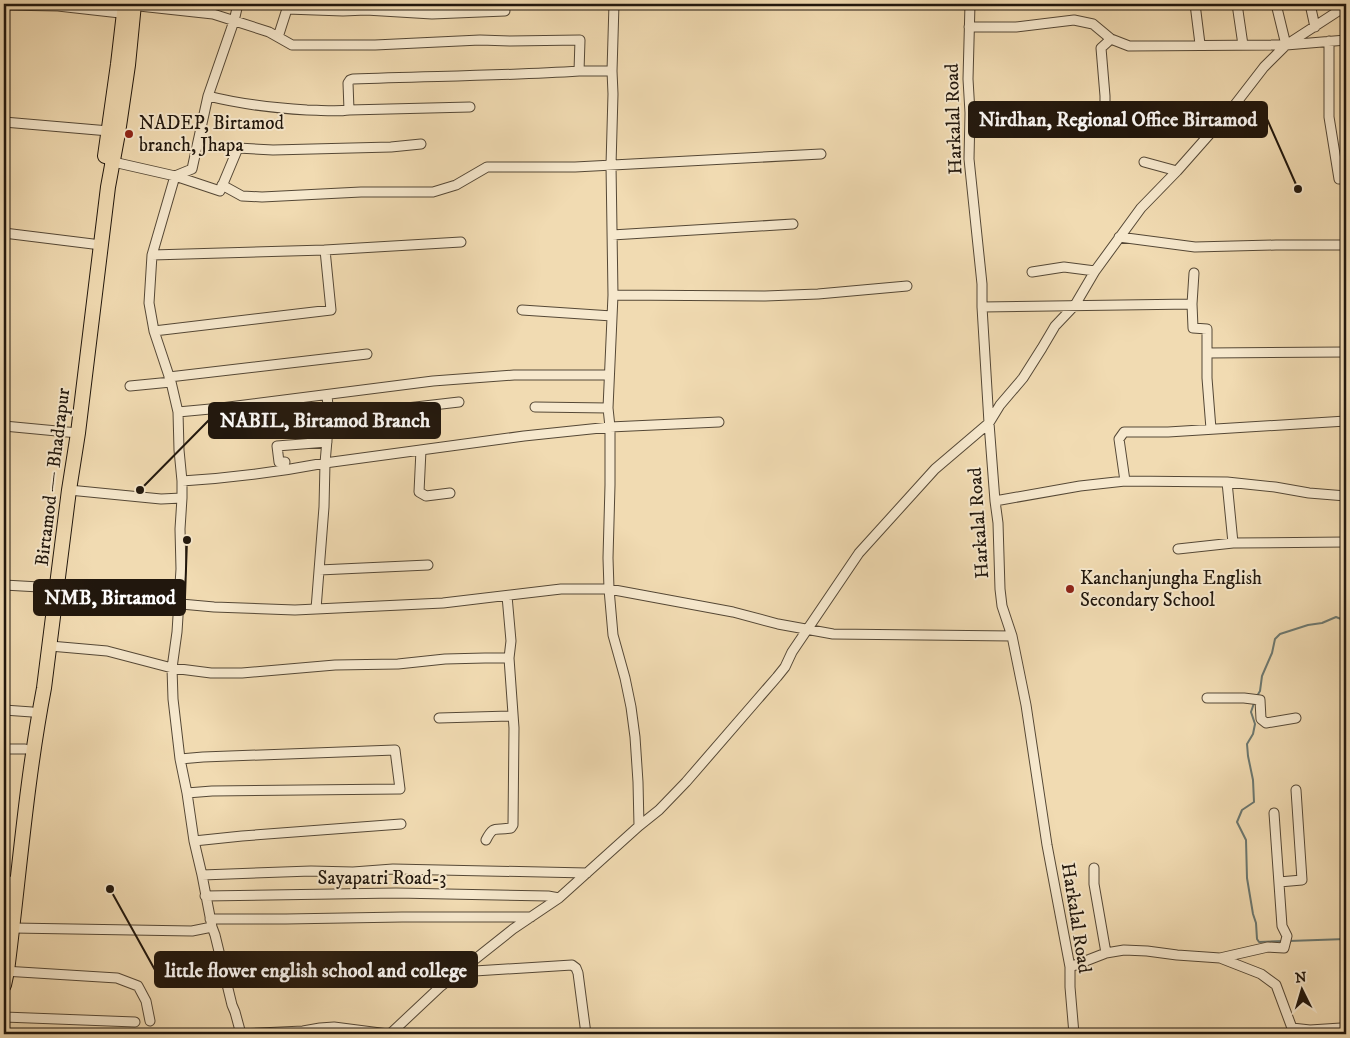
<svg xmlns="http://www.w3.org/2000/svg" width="1350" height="1038" viewBox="0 0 1350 1038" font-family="'IM FELL DW Pica',serif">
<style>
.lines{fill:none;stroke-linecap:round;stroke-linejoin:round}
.stream{stroke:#6b7871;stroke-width:2}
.minor-casing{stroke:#554836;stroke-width:11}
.primary-casing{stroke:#21170d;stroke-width:16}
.minor{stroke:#f6e8cd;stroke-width:9}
.primary{stroke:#f1dbb2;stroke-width:14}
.poi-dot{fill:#8f2418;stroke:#f6e8cd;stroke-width:2}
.labels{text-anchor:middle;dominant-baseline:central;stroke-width:4;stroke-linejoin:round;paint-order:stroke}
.street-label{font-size:19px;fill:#21170d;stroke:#f6e8cd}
.poi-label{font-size:19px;fill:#21170d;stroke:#f6e8cd;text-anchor:start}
.leader{fill:none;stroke:#21170d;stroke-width:2}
.callout-dot{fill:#21170d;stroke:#f6e8cd;stroke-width:2}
.callout{fill:#21170d;stroke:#21170d;stroke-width:2}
.callout-label{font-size:20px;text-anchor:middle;font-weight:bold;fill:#fff}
</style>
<rect width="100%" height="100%" fill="#f1dbb2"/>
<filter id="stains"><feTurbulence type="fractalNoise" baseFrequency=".004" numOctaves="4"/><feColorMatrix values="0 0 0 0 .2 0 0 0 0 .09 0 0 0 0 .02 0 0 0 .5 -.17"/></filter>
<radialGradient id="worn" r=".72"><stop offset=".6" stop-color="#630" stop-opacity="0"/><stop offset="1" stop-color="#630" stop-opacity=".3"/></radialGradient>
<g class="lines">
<path class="stream" d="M 1257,696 L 1260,691 L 1262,676 L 1272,653 L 1275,639 L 1280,634 L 1308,625 L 1322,623 L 1336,617 L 1346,621
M 1254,703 L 1251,712 L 1255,724 L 1253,734 L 1247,744 L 1248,756 L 1253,780 L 1254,802 L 1242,810 L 1237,822 L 1246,840 L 1247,878 L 1253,914 L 1256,923 L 1257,939 L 1259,942 L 1284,941
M 1289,941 L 1346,939"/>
<g class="minor-casing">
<path id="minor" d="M 614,4 L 612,71 L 613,94 L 611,165 L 613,295 L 608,408 L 610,427 L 610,485 L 608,558 L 609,589 L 613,635 L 625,678 L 631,707 L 635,737 L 638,782 L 639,826
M 970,4 L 968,79 L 970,113 L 969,159 L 982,284 L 982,307 L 989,423 L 995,501 L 998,523 L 1000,589 L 1002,606 L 1012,636 L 1026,705 L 1047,845 L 1070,967 L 1070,987 L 1074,1034
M 1195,4 L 1200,44
M 1237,4 L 1243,45
M 1276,4 L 1286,45
M 1310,4 L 1315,27
M 4,5 L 58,6 L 129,14
M 130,5 L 213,14 L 269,32 L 292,45 L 375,45 L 480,40 L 510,41 L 580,40 L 579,71 L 612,71
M 366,10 L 432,14 L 505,11
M 969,27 L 1016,27 L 1074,20 L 1093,24 L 1111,39 L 1129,46 L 1286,45 L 1346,40
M 278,37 L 287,9 L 343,11 L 366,10 L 367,4
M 1329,41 L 1329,117 L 1339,179 L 1346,177
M 208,96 C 240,104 273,108 307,110 C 321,110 335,112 349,110
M 470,107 L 349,110 L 348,83 L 350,80 L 353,79 C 428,76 504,76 579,71
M 1105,116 L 1105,96 L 1101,48 L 1111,39
M 4,122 L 109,131
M 109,161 L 175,176 L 220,191 L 238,148 L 273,150 L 391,147 L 421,144
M 1144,162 L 1177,171
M 222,185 L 242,196 L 262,197 L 361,192 L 433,192 L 456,185 L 487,167 L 575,167 L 821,154
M 4,233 L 101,245
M 612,235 L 793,224
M 1119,237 L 1195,247 L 1276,245 L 1346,245
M 152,255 L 325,250 L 461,242
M 1032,272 L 1064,267 L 1095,271
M 1194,273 L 1192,304 L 1193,328 L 1207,329 L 1207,378 L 1211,429
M 613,295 L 765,296 L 818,294 L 907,286
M 982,307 L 1192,304
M 522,310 L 612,316
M 154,331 L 331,310 L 325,250
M 1207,353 L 1346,352
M 169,377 L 367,354
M 130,386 L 171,382
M 327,395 L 329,417 L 459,402
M 535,407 L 608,408
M 178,412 L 221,408 L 433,381 L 514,375 L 609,375
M 4,426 L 78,433
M 421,450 L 419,492 L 426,496 L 450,493
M 285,462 L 279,462 L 277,446 L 327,442
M 182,481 C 230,478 278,472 325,463 L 524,436 L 610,427 L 719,422
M 1125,481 L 1119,439 L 1124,432 L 1168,432 L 1346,421
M 1227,482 L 1233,543
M 182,498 L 182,481 L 179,450 L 178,412 L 171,382 L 154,331 L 149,303 L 152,255 L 175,176 L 192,169 L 208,96 L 234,21 L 238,4
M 995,501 L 1080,486 L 1125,481 L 1227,482 L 1275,487 L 1309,493 L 1346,496
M 1178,549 L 1233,543 L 1346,542
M 319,570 L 428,565
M 4,585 L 57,588
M 115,598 L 214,607 L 295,610 L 443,603 L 561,589 L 609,589 L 733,612 L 778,624 L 833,634 L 1012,636
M 316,609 L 324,507 L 325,463 L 329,417
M 50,646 L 107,651 L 172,668 L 211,673 L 242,673 L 335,665 L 398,664 L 445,659 L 485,658 L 509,658 L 511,641 L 507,596
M 1207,698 L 1244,698 L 1260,700 L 1261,719 L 1266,723 L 1296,718
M 4,710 L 32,712
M 439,718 L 513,716
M 4,749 L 25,749
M 180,759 L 203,757 L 395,750 L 400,789 L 212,791 L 187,793
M 486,840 C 494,824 496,831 511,828 L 513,825 L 514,728 L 509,658
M 194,841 L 242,836 L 401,824
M 1094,868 L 1094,884 L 1106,953
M 202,875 L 311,871 L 353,872 L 393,869 L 587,873
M 4,881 L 9,881
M 1279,882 L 1302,880 L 1296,790
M 205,896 L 396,893 L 548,896 L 559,898
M 4,910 L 5,911
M 210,919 L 286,919 L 402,917 L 531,917
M 212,927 L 215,935 L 232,1005 L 235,1012 L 241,1034
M 13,928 L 192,931 L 212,927 L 202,875 L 194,841 L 187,793 L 180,759 L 173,699 L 172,668 L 177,632 L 181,569 L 180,529 L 182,498 L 161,499 L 69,490
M 1220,958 L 1268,947 L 1284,948 L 1287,936 L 1282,926 L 1274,813
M 1070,967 L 1106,953 L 1124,950 L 1147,951 L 1177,955 L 1220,958 L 1261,974 L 1276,985 L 1292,1028 L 1310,1030 L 1341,1028 L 1346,1029
M 4,971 L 117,978 L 138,986 L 146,1001 L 150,1021
M 459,972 L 572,965 L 576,968 L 578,973 L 586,1034
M 226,981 L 475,959
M 4,1017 L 135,1022
M 240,1034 L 303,1031 L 320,1028 L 334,1027 L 388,1034
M 390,1034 L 440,987 L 513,929 L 559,898 L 639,826 L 659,810 L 686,782 L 757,700 L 777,677 L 785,667 L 792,652 L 859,553 L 935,469 L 989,423 L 1000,405 L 1023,378 L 1042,348 L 1055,326 L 1075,305 L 1095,271 L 1141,208 L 1177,171 L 1230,111 L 1264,67 L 1286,45 L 1346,6"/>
</g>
<g class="primary-casing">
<path id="primary" d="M 105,156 L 118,64 L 125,4
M 4,985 L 7,971 C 19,877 26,782 44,688 L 69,490 L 78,433 L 108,187 L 118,133 L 128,65 L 134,4"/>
</g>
<use href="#minor" class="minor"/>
<use href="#primary" class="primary"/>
</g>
<g class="poi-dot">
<circle cx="129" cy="134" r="5"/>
<circle cx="1070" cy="589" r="5"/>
</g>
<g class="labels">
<g class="street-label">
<text transform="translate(954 119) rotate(-92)">Harkalal Road</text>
<text transform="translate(53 477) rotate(-83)">Birtamod — Bhadrapur</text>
<text transform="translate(979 523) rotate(-94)">Harkalal Road</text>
<text x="382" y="878">Sayapatri Road-3</text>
<text transform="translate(1076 918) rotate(81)">Harkalal Road</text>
</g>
<g class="poi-label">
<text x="139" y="123">NADEP, Birtamod<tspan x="139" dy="22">branch, Jhapa</tspan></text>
<text x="1080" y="578">Kanchanjungha English<tspan x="1080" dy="22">Secondary School</tspan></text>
</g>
</g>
<path class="leader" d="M1298 189L1267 119M140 490L209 420M187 540L185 597M110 889L155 970"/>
<g class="callout-dot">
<circle cx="1298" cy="189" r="5"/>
<circle cx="140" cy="490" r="5"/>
<circle cx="187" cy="540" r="5"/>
<circle cx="110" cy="889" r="5"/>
</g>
<g class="callout">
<rect x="969" y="102" width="298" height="35" rx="5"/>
<rect x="209" y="403" width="231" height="35" rx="5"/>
<rect x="34" y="580" width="151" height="35" rx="5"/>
<rect x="155" y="952" width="322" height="35" rx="5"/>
</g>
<g class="callout-label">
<text x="1118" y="126">Nirdhan, Regional Office Birtamod</text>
<text x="325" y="427">NABIL, Birtamod Branch</text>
<text x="110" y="604">NMB, Birtamod</text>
<text x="316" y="977">little flower english school and college</text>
</g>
<rect width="1350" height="1038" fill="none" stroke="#f1dbb2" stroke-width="20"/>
<rect x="5" y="5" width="1340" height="1028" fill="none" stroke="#21170d" stroke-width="2.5"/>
<rect x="10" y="10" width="1330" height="1018" fill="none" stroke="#21170d"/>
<g transform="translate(1302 990) rotate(355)" stroke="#f6e8cd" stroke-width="4" paint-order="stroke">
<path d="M0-4L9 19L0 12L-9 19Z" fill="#21170d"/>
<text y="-8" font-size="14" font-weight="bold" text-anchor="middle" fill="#21170d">N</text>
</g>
<rect width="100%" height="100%" filter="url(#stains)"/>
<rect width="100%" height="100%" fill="url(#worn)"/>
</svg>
